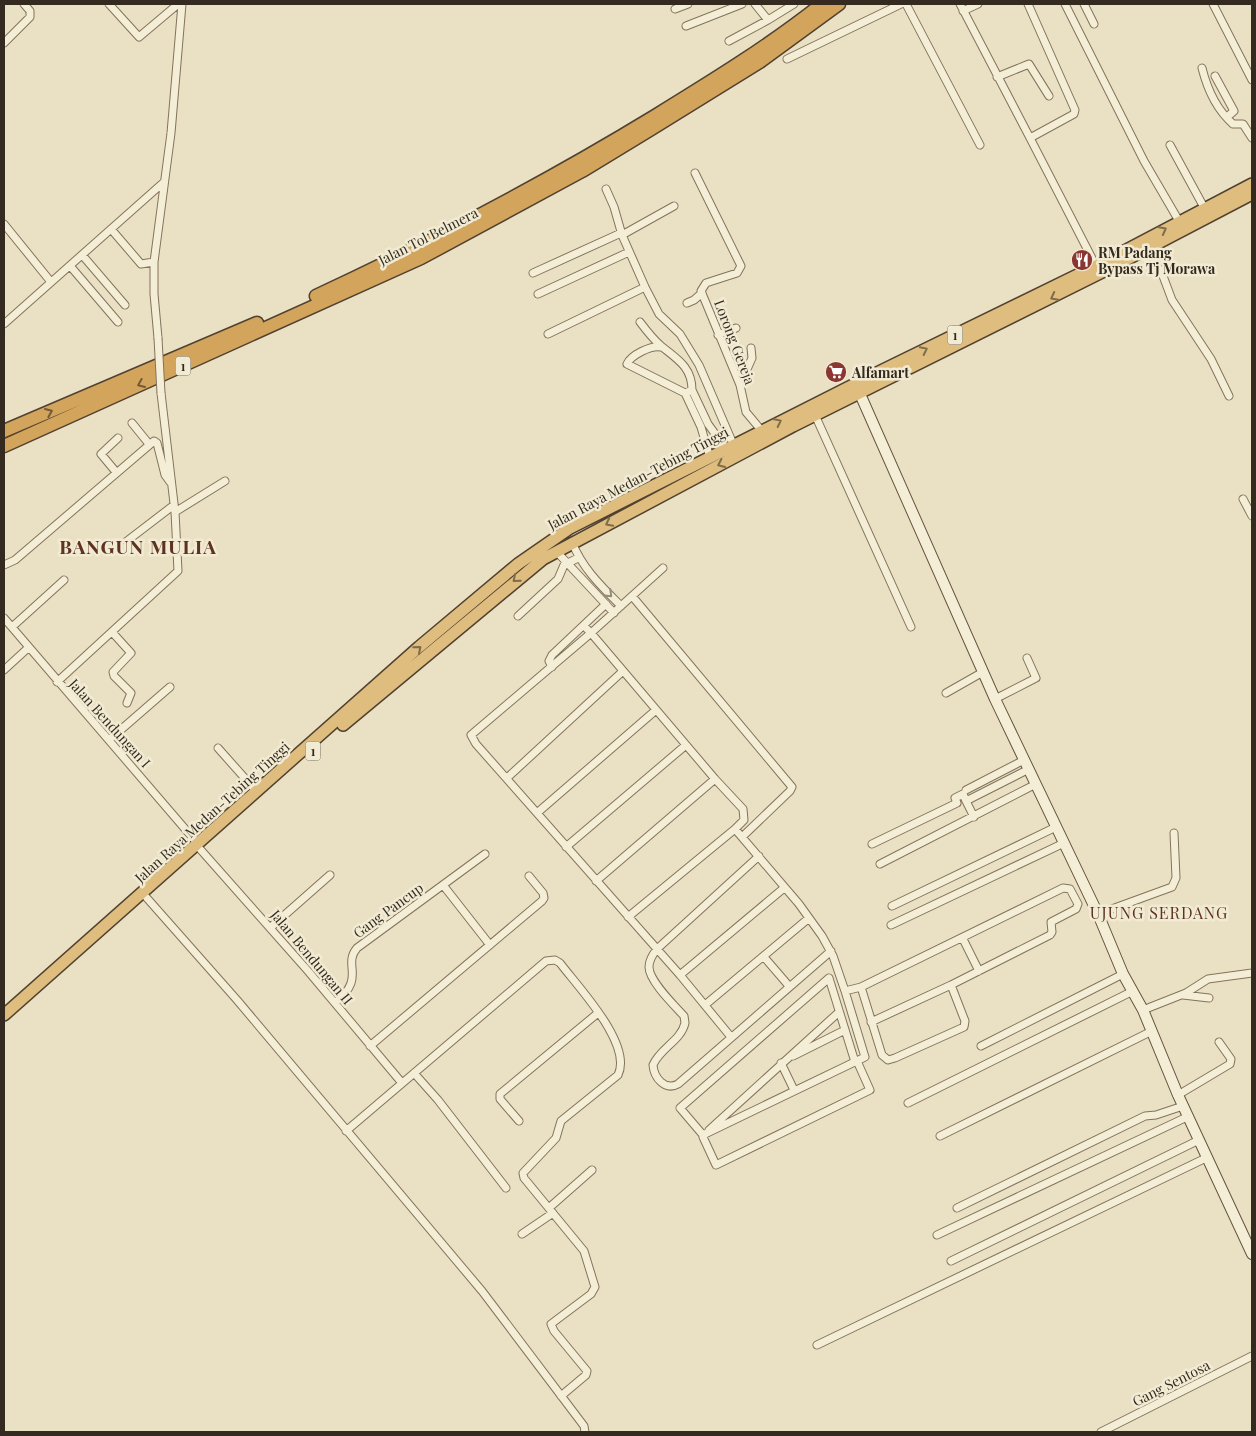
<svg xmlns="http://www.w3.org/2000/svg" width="1256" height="1436" viewBox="0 0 1256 1436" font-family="'Playfair Display',serif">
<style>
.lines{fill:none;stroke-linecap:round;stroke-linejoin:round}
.minor-casing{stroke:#83735c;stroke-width:9}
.secondary-casing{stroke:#65543f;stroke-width:12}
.trunk-casing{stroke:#514130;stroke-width:14}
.motorway-casing{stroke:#514130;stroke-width:15}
.minor{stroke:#f5eed7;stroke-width:7}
.secondary{stroke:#f5eed7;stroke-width:10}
.trunk{stroke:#debd7e;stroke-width:11}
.motorway{stroke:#d2a45c;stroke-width:12}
.minor-bridge-casing{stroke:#83735c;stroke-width:9;stroke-linecap:butt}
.minor-bridge{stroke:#f5eed7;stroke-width:7}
.oneway{stroke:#806c4a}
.oneway2{stroke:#735b37}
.oneway3{stroke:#948c7b}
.labels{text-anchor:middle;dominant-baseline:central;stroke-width:5;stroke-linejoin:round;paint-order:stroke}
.shield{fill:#f2ebd3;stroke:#6d6455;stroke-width:1}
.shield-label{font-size:12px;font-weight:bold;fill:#342a1f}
.street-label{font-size:14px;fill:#342a1f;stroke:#f2ebd3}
.poi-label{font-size:14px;font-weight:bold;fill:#342a1f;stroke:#f2ebd3;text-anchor:start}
.quarter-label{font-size:16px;letter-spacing:1px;fill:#5d3222;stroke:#f2ebd3}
.district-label{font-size:19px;font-weight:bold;letter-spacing:1px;fill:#5d3222;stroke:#f2ebd3}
</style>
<rect width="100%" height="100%" fill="#eae0c4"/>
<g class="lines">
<g class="minor-casing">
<path id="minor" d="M 109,4 L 139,37 L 177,5
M 755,4 L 768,20 L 794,4
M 906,4 L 980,145
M 960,4 L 1030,138
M 1028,4 L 1075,110 L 1074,114 L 1030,138 L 1096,266
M 1065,4 L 1144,161 L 1179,221
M 1084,4 L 1094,24
M 1213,4 L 1252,80
M 675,9 L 688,4
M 963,11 L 978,4
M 686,26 L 742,4
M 729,41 L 768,20
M 4,43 L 30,17 L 30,11 L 24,4
M 787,59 L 901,4
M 1202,68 C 1207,88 1217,110 1233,124 L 1243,124 L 1252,138
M 1215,76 L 1234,111 L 1227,117
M 997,77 L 1029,64 L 1049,96
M 1170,145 L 1206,211
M 695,173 L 741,266 L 737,273 L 706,283 L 701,291 L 740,385 L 746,412 L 762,431
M 606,189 L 614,207 L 622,235 L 645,287 L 659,314 L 680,334 L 699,365 L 734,446
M 4,224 L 51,282
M 111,229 L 141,264 L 154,262
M 622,235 L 674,206
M 1148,249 L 1163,276 L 1172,300 L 1211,359 L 1229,396
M 83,256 L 125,305
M 71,267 L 118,322
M 533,273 L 621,233
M 538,294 L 629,252
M 687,303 L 694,300 L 702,293
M 640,322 C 646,330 653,339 661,346 C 677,359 692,367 692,390 L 685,393
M 4,324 L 164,182
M 548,334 L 645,287
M 718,335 L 736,328
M 158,338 L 154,294 L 154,262 L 171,133 L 182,4
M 661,347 C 651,345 631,355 627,364 L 685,393 L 701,427 L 710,458
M 740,385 L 752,358 L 751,348
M 692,390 L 708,424 L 726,449
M 815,415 L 911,627
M 132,423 L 149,444
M 116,472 L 101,454 L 118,438
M 1243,499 L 1252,516
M 175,512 L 225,481
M 127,541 L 174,505
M 572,542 C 582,568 602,587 621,606
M 556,551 L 614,613
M 4,565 L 15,560 L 154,441 L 157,443 L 165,475 L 170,482
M 632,596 L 792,787 L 790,791 L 742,837
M 518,616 L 558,579 L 564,565 L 578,558
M 4,618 L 198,844
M 584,626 L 591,633 L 663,568
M 12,627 L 64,580
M 112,632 L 131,653 L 113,672 L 114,676 L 131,693 L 127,703
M 552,667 L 549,661 L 552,655 L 606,604
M 4,670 L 28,648
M 57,682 L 178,571 L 175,512 L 161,393
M 946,693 L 983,672
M 995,699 L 1036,678 L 1027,658
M 109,740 L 170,687
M 218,748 L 257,792
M 507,778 L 623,671
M 966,790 L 1024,760
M 537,813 L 656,710
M 974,817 L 966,801 L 1029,769
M 872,844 L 957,803 L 955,798 L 963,794 L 966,801
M 566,847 L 686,745
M 200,849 L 308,971 L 402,1083
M 759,856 L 657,949 C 653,954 649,960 649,967 C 649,981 674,1005 684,1016 L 685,1023 C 681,1041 660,1048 653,1065 C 654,1078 665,1091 678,1084 L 831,951
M 880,864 L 1036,784
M 596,881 L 715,779
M 443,885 L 490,945
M 146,897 L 237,1000 L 482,1291 L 584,1426 L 585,1432
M 892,906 L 1056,827
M 1098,914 L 1172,887 L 1176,878 L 1174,833
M 628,917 L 735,829
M 891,925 L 1064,843
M 271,927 L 330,875
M 963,939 L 979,971
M 764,957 L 789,986
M 680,975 L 784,888
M 1183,995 L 1209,998
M 335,1003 C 367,977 342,966 357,948 L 485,854
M 705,1005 L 809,918
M 1143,1010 L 1186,993 L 1208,979 L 1252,973
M 871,1022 L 951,985
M 731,1037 L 680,975 L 476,744 L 471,735 L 591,633 L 715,779 L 743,809 L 744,820 L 735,829 L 799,904 L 822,936 L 833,956 L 845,991 L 861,987 L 1063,888 L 1070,889 L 1078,904 L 1076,909 L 1051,922 L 1052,932 L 1050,935 L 951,985 L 965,1021 L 964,1027 L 895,1058 L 888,1060 L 882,1055 L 861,987
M 370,1046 L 542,901 L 544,898 L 543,893 L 529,876
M 981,1046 L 1123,974
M 793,1056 L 845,1030
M 781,1063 L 794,1090
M 414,1073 L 438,1100 L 506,1188
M 1178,1095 L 1230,1064 L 1231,1059 L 1219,1042
M 908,1103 L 1131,992
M 519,1121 L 500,1099 L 500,1094 L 598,1013
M 709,1130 L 839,1012
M 346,1131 L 546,961 L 555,960 L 560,963 C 578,987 633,1044 618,1075 L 561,1121 L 556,1138 L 523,1173 L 524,1178 L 584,1251 L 595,1287 L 591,1294 L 551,1324 L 554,1331 L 587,1371 L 586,1375 L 561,1396
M 703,1135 L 680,1108 L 829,978 L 855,1062
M 703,1135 L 865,1057 L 845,991
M 940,1136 L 1150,1032
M 703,1137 L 716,1165 L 870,1090 L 857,1061
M 550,1207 L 592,1170
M 957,1208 L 1145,1116 L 1156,1115 L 1183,1106
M 522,1234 L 553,1213
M 937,1235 L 1189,1116
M 951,1261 L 1199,1140
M 817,1345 L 1208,1157
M 1101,1432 L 1252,1356"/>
</g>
<g class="secondary-casing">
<path id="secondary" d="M 860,394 L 995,699 L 1098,914 L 1123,974 L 1143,1010 L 1178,1095 L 1252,1254"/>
</g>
<g class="trunk-casing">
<path id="trunk" d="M 343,725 L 543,559 L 793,426 L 1118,264 L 1252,194
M 4,1015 L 419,647 L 518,564 L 570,528 L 881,371 L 1096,266 L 1252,184"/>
</g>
<g class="motorway-casing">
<path id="motorway" d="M 316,296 C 432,242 545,183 655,116 C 712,81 769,46 822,4
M 4,431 L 257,323
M 4,446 L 421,258 L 582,171 L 651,129 L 761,61 L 839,4"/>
</g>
<use href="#minor" class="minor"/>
<use href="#secondary" class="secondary"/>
<use href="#trunk" class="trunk"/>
<use href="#motorway" class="motorway"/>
<g class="minor-bridge-casing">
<path id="minor-bridge" d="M 158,338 L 161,393"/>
</g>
<use href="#minor-bridge" class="minor-bridge"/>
</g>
<defs><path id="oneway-chevron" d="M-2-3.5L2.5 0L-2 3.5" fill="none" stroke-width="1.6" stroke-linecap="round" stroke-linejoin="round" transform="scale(1.25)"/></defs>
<g class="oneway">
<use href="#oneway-chevron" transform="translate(1163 230) rotate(-28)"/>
<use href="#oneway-chevron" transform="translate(1054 297) rotate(153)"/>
<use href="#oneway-chevron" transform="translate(924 350) rotate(-26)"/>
<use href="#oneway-chevron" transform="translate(778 422) rotate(-26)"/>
<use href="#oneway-chevron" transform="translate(721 464) rotate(155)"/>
<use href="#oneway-chevron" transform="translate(609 523) rotate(153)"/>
<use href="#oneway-chevron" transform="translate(516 579) rotate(140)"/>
<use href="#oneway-chevron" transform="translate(418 649) rotate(-41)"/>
</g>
<g class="oneway2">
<use href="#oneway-chevron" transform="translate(141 384) rotate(157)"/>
<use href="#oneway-chevron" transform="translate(49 412) rotate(-23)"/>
</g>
<use class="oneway3" href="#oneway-chevron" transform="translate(609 594) rotate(44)"/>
<defs>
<g id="restaurant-disc" transform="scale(1.125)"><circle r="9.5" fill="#8c3632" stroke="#f2ebd3"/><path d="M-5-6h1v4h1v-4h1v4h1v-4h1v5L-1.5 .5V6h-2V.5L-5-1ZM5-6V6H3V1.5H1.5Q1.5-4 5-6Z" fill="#fff"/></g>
<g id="supermarket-disc" transform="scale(1.125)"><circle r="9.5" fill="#8c3632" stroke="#f2ebd3"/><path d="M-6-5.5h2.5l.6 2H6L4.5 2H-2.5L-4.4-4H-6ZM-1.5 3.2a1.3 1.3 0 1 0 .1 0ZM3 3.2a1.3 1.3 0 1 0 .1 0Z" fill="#fff"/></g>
</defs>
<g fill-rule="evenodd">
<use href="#restaurant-disc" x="1082" y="260"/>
<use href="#supermarket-disc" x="836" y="372"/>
</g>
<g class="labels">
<g class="shield">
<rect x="947.5" y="325.5" width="15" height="19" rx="4"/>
<rect x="175.5" y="356.5" width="15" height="19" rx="4"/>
<rect x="305.5" y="741.5" width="15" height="19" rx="4"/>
</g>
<g class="shield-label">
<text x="955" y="335">1</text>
<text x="183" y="366">1</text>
<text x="313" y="751">1</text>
</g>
<g class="street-label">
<text transform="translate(428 236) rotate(-27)">Jalan Tol Belmera</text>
<text transform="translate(735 342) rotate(69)">Lorong Gereja</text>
<text transform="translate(638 478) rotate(-28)">Jalan Raya Medan-Tebing Tinggi</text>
<text transform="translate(110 723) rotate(48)">Jalan Bendungan I</text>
<text transform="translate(212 812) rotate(-42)">Jalan Raya Medan-Tebing Tinggi</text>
<text transform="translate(388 910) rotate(-36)">Gang Pancup</text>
<text transform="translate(312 957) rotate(50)">Jalan Bendungan II</text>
<text transform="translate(1171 1383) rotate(-27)">Gang Sentosa</text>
</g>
<g class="poi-label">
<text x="1098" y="252">RM Padang<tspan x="1098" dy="16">Bypass Tj Morawa</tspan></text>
<text x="852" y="372">Alfamart</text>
</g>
<g class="quarter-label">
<text x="1159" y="912">UJUNG SERDANG</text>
</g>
<g class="district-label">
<text x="138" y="546">BANGUN MULIA</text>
</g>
</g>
<rect width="1256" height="1436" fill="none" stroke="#342a1f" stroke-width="10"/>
</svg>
